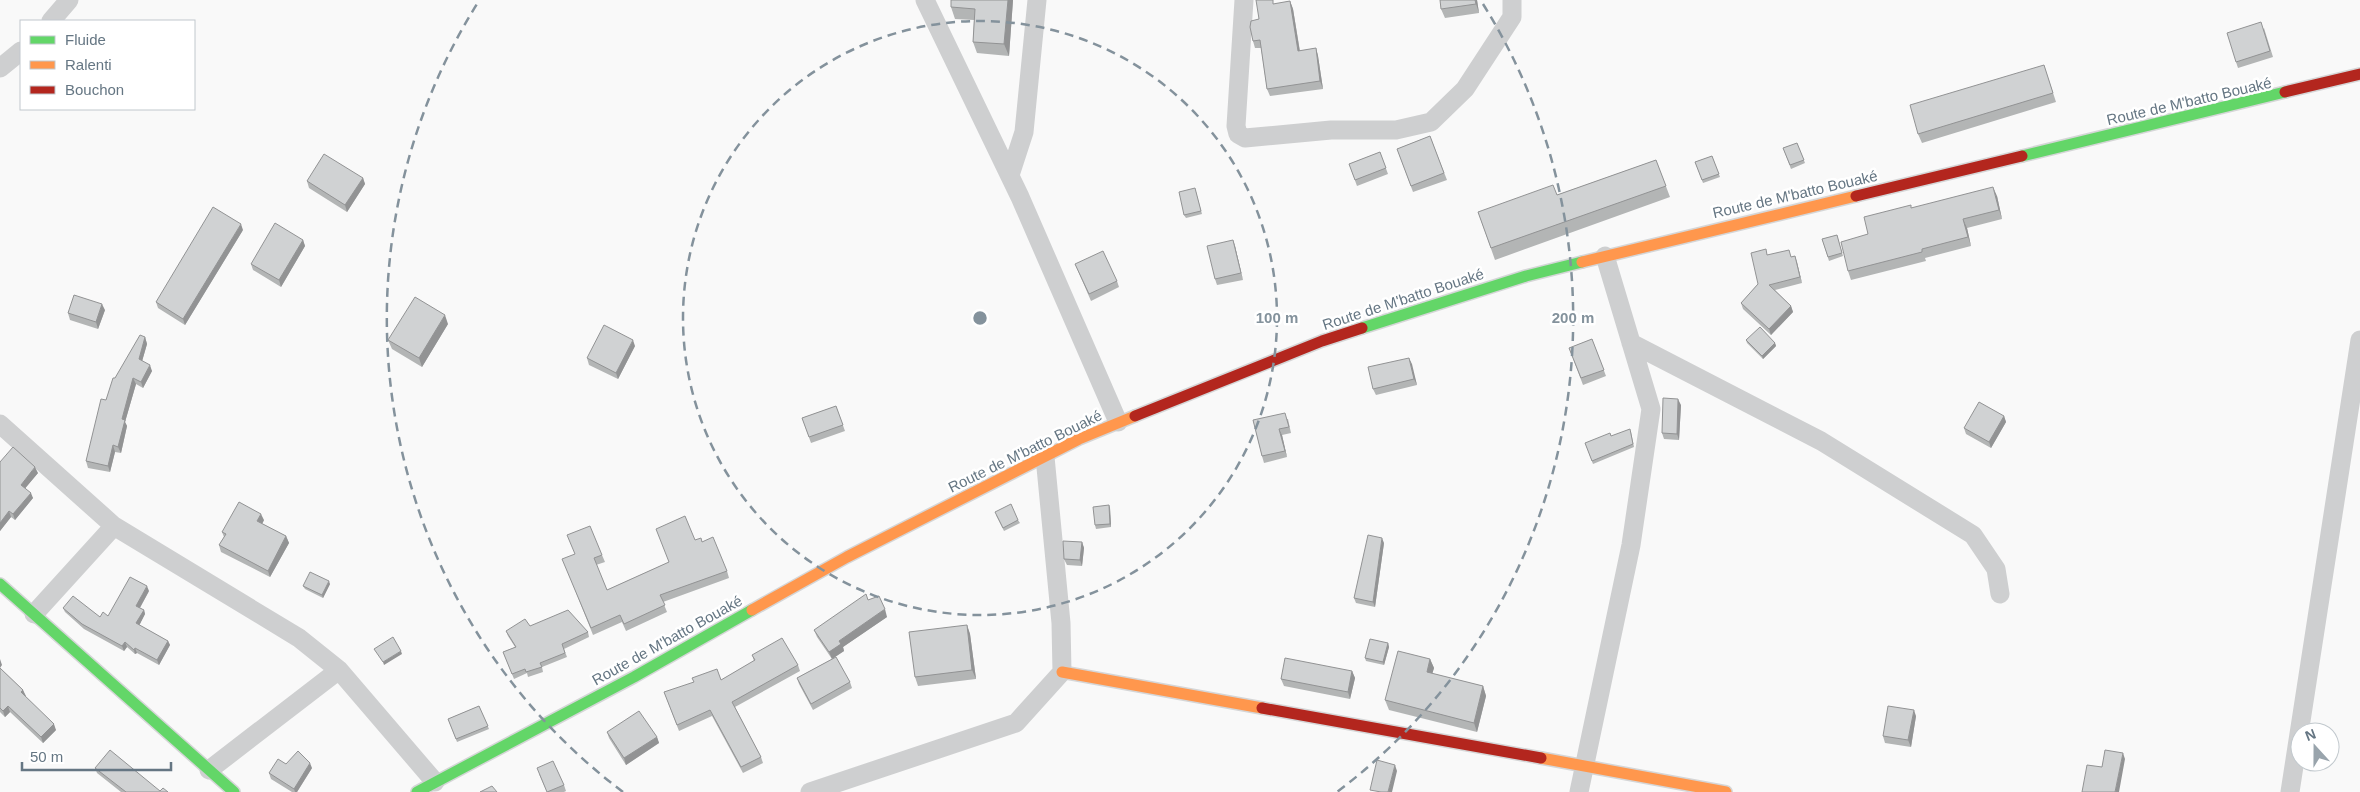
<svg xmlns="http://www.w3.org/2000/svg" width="2360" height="792" viewBox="0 0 2360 792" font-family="Arial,sans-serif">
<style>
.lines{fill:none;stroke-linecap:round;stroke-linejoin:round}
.fast-casing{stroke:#d5d6d7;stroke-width:14}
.slow-casing{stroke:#d5d6d7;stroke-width:14}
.jam-casing{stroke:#d5d6d7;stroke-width:14}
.street{stroke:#cecfd0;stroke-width:19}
.fast{stroke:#63d668;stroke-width:11}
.slow{stroke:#ff974d;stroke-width:11}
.jam{stroke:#b3261e;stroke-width:11}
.wall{fill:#b3b5b5}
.shaded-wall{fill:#929394}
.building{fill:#d0d2d3;stroke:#929394}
.ring{fill:none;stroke:#84929c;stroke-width:2.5;stroke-dasharray:9 6}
.labels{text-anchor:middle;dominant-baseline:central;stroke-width:5;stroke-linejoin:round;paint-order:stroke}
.street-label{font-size:15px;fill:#657683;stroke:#fff}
.centre{fill:#84929c;stroke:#fff;stroke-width:2.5}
.ring-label{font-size:15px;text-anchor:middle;font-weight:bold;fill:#84929c;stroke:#fff;stroke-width:5;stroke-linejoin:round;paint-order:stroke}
</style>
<rect width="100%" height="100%" fill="#f9f9f9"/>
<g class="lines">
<g class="fast-casing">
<path id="fast" d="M 2022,156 L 2285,92
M 1362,328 L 1526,276 L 1582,262
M 0,584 L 234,792
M 417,792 L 634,677 L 752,610"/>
</g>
<g class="slow-casing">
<path id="slow" d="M 1582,262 L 1856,196
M 752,610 L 847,557 L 1079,439 L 1135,416
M 1062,672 L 1262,708
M 1541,758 L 1726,792"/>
</g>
<g class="jam-casing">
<path id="jam" d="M 2285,92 L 2360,74
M 1856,196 L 2022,156
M 1135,416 L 1322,341 L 1362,328
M 1262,708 L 1541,758"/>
</g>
<path class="street" d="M 925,0 L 1020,197 L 1118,422
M 1244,0 L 1236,126 L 1238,134 L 1245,138 L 1331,130 L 1396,130 L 1431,122 L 1465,89 L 1512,17 L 1512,0
M 51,21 L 69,0
M 0,68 L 21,51
M 1010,175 L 1024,132 L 1037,0
M 1631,343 L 1821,441 L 1973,535 L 1996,569 L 2000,594
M 0,424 L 114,526 L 299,638 L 339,670 L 435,782
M 34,614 L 114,526
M 209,770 L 339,670
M 810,792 L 1016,723 L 1062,672 L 1061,623 L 1045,457
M 1579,792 L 1631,545 L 1651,409 L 1605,256
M 2290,792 L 2360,340"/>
<use href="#fast" class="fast"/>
<use href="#slow" class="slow"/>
<use href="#jam" class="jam"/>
</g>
<path class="wall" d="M 951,0 L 1013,0 L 1009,56 L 977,53 L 973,42 L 974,20 L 955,19 L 951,7 Z
M 1477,0 L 1479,13 L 1445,18 L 1441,9 Z
M 1290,1 L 1293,9 L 1300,51 L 1316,48 L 1318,56 L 1323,89 L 1270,96 L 1267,89 L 1261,48 L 1255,48 L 1253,41 L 1259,19 L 1275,4 Z
M 2264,28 L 2273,57 L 2238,68 L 2236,62 Z
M 2044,65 L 2056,102 L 1922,143 L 1918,134 Z
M 1430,136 L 1447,180 L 1413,192 L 1397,149 Z
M 1797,143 L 1805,163 L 1791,169 L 1783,148 Z
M 1380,152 L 1388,174 L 1357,186 L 1349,164 Z
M 1712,156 L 1720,177 L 1703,183 L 1695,162 Z
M 1656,160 L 1670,197 L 1495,260 L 1478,212 L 1557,195 Z
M 363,178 L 365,184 L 347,212 L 309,188 L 307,181 Z
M 1195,188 L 1202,214 L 1186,218 L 1184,215 Z
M 1997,196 L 2002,219 L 1967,228 L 1971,246 L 1925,258 L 1926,261 L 1851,280 L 1848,271 L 1868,234 L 1912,208 Z
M 243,230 L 185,325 L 158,308 L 156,302 Z
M 1837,235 L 1843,256 L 1829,261 L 1822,239 Z
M 303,240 L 305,246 L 281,287 L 253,270 L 251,264 Z
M 1233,240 L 1235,246 L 1243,280 L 1217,285 L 1215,279 Z
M 1768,255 L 1791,257 L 1795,256 L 1802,283 L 1775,290 L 1791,306 L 1793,312 L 1771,335 L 1743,309 L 1741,303 L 1758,284 Z
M 1075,264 L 1117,281 L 1119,287 L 1091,301 Z
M 105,310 L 98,329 L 70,320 L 68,313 Z
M 448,324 L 422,367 L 392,349 L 388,340 Z
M 145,337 L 147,344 L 142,361 L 152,371 L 143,388 L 136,384 L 125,422 L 127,426 L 121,453 L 115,452 L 110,472 L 88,468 L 86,461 L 115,378 Z
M 1592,339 L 1606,376 L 1583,385 L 1569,348 Z
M 1746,340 L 1775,343 L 1776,346 L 1763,359 L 1747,343 Z
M 635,346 L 618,379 L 589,365 L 587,358 Z
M 1409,358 L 1417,385 L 1376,395 L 1373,389 Z
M 1681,405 L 1679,440 L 1664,439 L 1662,433 Z
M 836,406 L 845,431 L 811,443 L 802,418 Z
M 2004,416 L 2006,422 L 1991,448 L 1966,434 L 1964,428 Z
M 1288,419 L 1291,433 L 1282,435 L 1287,457 L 1264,463 L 1262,456 L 1253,420 Z
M 1631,432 L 1634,447 L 1593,464 L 1585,443 Z
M 0,462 L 38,473 L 25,488 L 33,498 L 15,520 L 11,517 L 0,531 Z
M 1109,505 L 1110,508 L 1111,527 L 1096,529 L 1095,525 Z
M 996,515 L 1018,520 L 1020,523 L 1004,531 Z
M 264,520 L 262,524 L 286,536 L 289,543 L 270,577 L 221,552 L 219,545 L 224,537 L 222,532 Z
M 695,540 L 702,542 L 727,571 L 729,578 L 663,602 L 667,612 L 626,631 L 622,622 L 593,635 L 565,565 L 602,555 L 605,562 L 596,565 L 607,590 L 669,562 Z
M 1082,542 L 1084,548 L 1082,566 L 1067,565 L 1064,559 Z
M 1384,543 L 1375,607 L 1356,603 L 1354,598 Z
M 330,584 L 323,598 L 305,589 L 303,586 Z
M 149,591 L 140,608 L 144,610 L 145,614 L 139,625 L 168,641 L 170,645 L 159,665 L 137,653 L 135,654 L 127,647 L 124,651 L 84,629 L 65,612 L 63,608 L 100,617 L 108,616 Z
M 868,600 L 887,617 L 843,647 L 844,651 L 832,659 L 850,682 L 852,688 L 813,710 L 799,684 L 797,678 L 832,659 L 817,637 L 814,630 Z
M 967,625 L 970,634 L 976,679 L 918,686 L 915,677 Z
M 530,626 L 588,632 L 589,637 L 564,649 L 567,657 L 542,667 L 543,672 L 528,677 L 527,673 L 514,679 L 503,652 L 515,647 L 508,636 L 506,631 Z
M 1388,643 L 1389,647 L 1384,665 L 1366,661 L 1365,658 Z
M 752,655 L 798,665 L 800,671 L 735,707 L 761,757 L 763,763 L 743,773 L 712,716 L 679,731 L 664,692 L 721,680 L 754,661 Z
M 1430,659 L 1434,668 L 1432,674 L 1483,686 L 1486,696 L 1477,732 L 1389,710 L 1385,700 Z
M 0,668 L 23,690 L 25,696 L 56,730 L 43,743 L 10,712 L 5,717 L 0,712 Z
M 1352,671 L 1355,678 L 1350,699 L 1284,686 L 1281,679 Z
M 479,706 L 489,729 L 457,742 L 448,719 Z
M 1916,716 L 1911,747 L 1885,743 L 1883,736 Z
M 607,732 L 657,737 L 659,743 L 626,765 L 609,738 Z
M 286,764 L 312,768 L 297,792 L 292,792 L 271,779 L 269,773 Z
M 95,768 L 160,791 L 168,792 L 121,792 L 97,773 Z
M 539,774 L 564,785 L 566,791 L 564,792 L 547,792 Z"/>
<path class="shaded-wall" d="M 1008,0 L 1013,0 L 1009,56 L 1004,44 Z
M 1475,0 L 1477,0 L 1479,13 L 1476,4 Z
M 1290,1 L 1293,9 L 1301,59 L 1298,51 Z
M 1316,48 L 1318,56 L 1323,89 L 1320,81 Z
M 363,178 L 365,184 L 347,212 L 345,205 Z
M 1993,187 L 1997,196 L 2002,219 L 1999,210 Z
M 1963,219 L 1967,228 L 1971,246 L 1968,237 Z
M 241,224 L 243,230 L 185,325 L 183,319 Z
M 303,240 L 305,246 L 281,287 L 279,280 Z
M 1233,240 L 1235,246 L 1243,280 L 1241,273 Z
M 1795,256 L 1797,262 L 1802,283 L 1800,277 Z
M 102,304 L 105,310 L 98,329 L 96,322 Z
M 1791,306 L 1793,312 L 1771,335 L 1769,329 Z
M 445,315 L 448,324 L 422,367 L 419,358 Z
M 145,337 L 147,344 L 141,365 L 139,359 Z
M 633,340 L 635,346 L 618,379 L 616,373 Z
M 1775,343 L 1776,346 L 1763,359 L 1762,356 Z
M 1409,358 L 1412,364 L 1417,385 L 1414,379 Z
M 150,365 L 152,371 L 143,388 L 141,382 Z
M 133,378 L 136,384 L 125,422 L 127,426 L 121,453 L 118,447 L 122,419 Z
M 1678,399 L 1681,405 L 1679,440 L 1677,434 Z
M 2004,416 L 2006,422 L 1991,448 L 1989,442 Z
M 1279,429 L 1282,435 L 1287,457 L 1285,451 Z
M 113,445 L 115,452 L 110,472 L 108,466 Z
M 35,467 L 38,473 L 23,491 L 21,485 Z
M 31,493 L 33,498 L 15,520 L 13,514 Z
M 1109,505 L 1110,508 L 1111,527 L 1110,524 Z
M 9,511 L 11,517 L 0,531 L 0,523 Z
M 261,514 L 264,520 L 260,528 L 257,521 Z
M 286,536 L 289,543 L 270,577 L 268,571 Z
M 1382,538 L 1384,543 L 1375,607 L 1373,602 Z
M 1082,542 L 1084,548 L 1082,566 L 1080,560 Z
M 329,581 L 330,584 L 323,598 L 322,595 Z
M 147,586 L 149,591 L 138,611 L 136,606 Z
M 885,609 L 887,617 L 843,647 L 844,651 L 832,659 L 829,652 L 839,641 Z
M 144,610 L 145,614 L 138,628 L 136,623 Z
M 967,625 L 970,634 L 976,679 L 972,670 Z
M 168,641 L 170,645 L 159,665 L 157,660 Z
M 125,642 L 127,647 L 124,651 L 122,646 Z
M 1388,643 L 1389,647 L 1384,665 L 1383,662 Z
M 135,648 L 137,653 L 135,654 L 134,650 Z
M 401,651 L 402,654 L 384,665 L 383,662 Z
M 0,659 L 2,665 L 0,668 Z
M 1430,659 L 1434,668 L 1430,681 L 1427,672 Z
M 1352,671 L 1355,678 L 1350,699 L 1348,692 Z
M 1483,686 L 1486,696 L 1477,732 L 1474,723 Z
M 23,690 L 26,696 L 23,699 L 21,692 Z
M 8,706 L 10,712 L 5,717 L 3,711 Z
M 1914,710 L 1916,716 L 1911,747 L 1908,740 Z
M 54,724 L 56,730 L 43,743 L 41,737 Z
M 657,737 L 659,743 L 626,765 L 624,758 Z
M 2123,753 L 2125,759 L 2119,792 L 2115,792 Z
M 310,763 L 312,768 L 297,792 L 295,792 L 294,789 Z
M 1395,765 L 1397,771 L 1392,792 L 1388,792 Z"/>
<path class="building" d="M 951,0 L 1008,0 L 1004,44 L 973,42 L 975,9 L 951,7 Z
M 1256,0 L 1273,0 L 1273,4 L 1290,1 L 1298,51 L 1316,48 L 1320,81 L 1267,89 L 1260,40 L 1253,41 L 1250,27 L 1251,21 L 1259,19 Z
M 1440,0 L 1475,0 L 1476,4 L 1441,9 Z
M 2261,22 L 2270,51 L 2236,62 L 2227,33 Z
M 2044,65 L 2053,93 L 1918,134 L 1910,105 Z
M 1430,136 L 1444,173 L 1411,186 L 1397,149 Z
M 1797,143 L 1804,160 L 1790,165 L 1783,148 Z
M 1380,152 L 1386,168 L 1355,180 L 1349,164 Z
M 324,154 L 363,178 L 345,205 L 307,181 Z
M 1712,156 L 1719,174 L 1702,180 L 1695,162 Z
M 1656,160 L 1666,186 L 1491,248 L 1478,212 L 1553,185 L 1557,195 Z
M 1993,187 L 1999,210 L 1963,219 L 1968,237 L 1922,249 L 1922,252 L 1848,271 L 1841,242 L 1868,234 L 1864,217 L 1911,205 L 1911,208 Z
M 1195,188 L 1201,211 L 1184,215 L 1179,192 Z
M 213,207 L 241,224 L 183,319 L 156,302 Z
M 275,223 L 303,240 L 279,280 L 251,264 Z
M 1837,235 L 1842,253 L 1828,257 L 1822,239 Z
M 1233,240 L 1241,273 L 1215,279 L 1207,246 Z
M 1766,249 L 1767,255 L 1789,250 L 1791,257 L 1795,256 L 1800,277 L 1769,285 L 1791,306 L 1769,329 L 1741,303 L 1758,284 L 1751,253 Z
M 1103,251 L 1117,281 L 1089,294 L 1075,264 Z
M 74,295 L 102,304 L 96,322 L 68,313 Z
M 415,297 L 445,315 L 419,358 L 388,340 Z
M 604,325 L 633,340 L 616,373 L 587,358 Z
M 1760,327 L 1775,343 L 1762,356 L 1746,340 Z
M 140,335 L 145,337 L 139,359 L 150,365 L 141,382 L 133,378 L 122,419 L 125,420 L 118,447 L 113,445 L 108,466 L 86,461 L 101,399 L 106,400 L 113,378 L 115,378 Z
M 1592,339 L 1604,370 L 1581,378 L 1569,348 Z
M 1409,358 L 1414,379 L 1373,389 L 1368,367 Z
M 1663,398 L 1678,399 L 1677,434 L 1662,433 Z
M 1979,402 L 2004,416 L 1989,442 L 1964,428 Z
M 836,406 L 843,425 L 809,437 L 802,418 Z
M 1285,413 L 1289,427 L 1279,429 L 1285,451 L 1262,456 L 1253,420 Z
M 1630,429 L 1633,444 L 1592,461 L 1585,443 L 1610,433 L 1611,436 Z
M 13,447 L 35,467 L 21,485 L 31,493 L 13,514 L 9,511 L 0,523 L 0,462 Z
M 239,502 L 261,514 L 257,521 L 286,536 L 268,571 L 219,545 L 226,534 L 222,532 Z
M 1011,504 L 1018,520 L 1003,528 L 995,512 Z
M 1109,505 L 1110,524 L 1095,525 L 1093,507 Z
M 685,516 L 695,540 L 701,538 L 702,542 L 713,537 L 727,571 L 660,595 L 665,605 L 624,624 L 620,615 L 591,628 L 562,559 L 575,554 L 567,535 L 590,526 L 602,555 L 594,558 L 607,590 L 669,562 L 656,529 Z
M 1368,535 L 1382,538 L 1373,602 L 1354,598 Z
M 1063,541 L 1082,542 L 1080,560 L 1064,559 Z
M 310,572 L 329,581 L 322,595 L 303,586 Z
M 130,577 L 147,586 L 136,606 L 144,610 L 136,623 L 168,641 L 157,660 L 135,648 L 134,650 L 125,642 L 122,646 L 82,624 L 63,608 L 73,596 L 100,617 L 103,612 L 108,616 Z
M 866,594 L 868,600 L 879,596 L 885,609 L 839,641 L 841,644 L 829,652 L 814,630 Z
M 568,610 L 588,632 L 562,644 L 565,653 L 540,663 L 542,667 L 526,672 L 525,669 L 512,674 L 503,652 L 516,647 L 506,631 L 525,619 L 530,626 Z
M 967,625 L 972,670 L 915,677 L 909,632 Z
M 393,637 L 401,651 L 383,662 L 374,649 Z
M 782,638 L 798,665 L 732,702 L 761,757 L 741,767 L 710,710 L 677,725 L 664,692 L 694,682 L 692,678 L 717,669 L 721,680 L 755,660 L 752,655 Z
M 1370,639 L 1388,643 L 1383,662 L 1365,658 Z
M 1398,651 L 1430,659 L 1427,672 L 1483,686 L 1474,723 L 1385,700 Z
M 836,657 L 850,682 L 811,704 L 797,678 Z
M 1285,658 L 1352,671 L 1348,692 L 1281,679 Z
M 0,668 L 23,690 L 21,692 L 54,724 L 41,737 L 8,706 L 3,711 L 0,708 Z
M 479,706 L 488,726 L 456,739 L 448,719 Z
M 1888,706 L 1914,710 L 1908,740 L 1883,736 Z
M 639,711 L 657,737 L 624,758 L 607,732 Z
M 110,750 L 160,791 L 163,788 L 168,792 L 126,792 L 95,768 Z
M 2105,750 L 2123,753 L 2115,792 L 2082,792 L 2087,765 L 2102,767 Z
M 298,751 L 310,763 L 294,789 L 269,773 L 278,759 L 286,764 Z
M 1377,760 L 1395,765 L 1388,792 L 1381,792 L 1370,790 Z
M 553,761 L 564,785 L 547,792 L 537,768 Z
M 492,786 L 497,792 L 480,792 Z"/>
<g class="ring">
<circle cx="980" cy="318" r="297"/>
<path d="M623 792A593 593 0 0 1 477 4M1483 4A593 593 0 0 1 1337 792"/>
</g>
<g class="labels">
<g class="street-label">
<text transform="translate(2189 101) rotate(-13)">Route de M'batto Bouaké</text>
<text transform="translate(1795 194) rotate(-13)">Route de M'batto Bouaké</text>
<text transform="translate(1403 299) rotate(-18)">Route de M'batto Bouaké</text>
<text transform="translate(1025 451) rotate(-26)">Route de M'batto Bouaké</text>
<text transform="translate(667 640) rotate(-29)">Route de M'batto Bouaké</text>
</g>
</g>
<circle cx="980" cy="318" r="8" class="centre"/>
<g class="ring-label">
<text x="1277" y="323">100 m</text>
<text x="1573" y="323">200 m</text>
</g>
<rect x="20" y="20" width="175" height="90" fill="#ffffff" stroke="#c1c8cd"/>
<rect x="30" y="36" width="25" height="8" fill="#63d668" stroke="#c1c8cd"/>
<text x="65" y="45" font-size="15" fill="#657683">Fluide</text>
<rect x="30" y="61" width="25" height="8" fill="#ff974d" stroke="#c1c8cd"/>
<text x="65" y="70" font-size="15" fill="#657683">Ralenti</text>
<rect x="30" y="86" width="25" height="8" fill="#b3261e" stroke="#c1c8cd"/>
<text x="65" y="95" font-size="15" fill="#657683">Bouchon</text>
<g transform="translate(2315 747) rotate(339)"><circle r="24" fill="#ffffff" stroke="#c1c8cd"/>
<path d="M0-4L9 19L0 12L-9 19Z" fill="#99a4ac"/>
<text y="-8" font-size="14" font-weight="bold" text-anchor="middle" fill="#657683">N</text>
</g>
<path d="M22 762v8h149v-8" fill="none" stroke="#657683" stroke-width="2.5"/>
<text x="30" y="762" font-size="15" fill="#657683" stroke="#ffffff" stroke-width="4" paint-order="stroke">50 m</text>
</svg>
